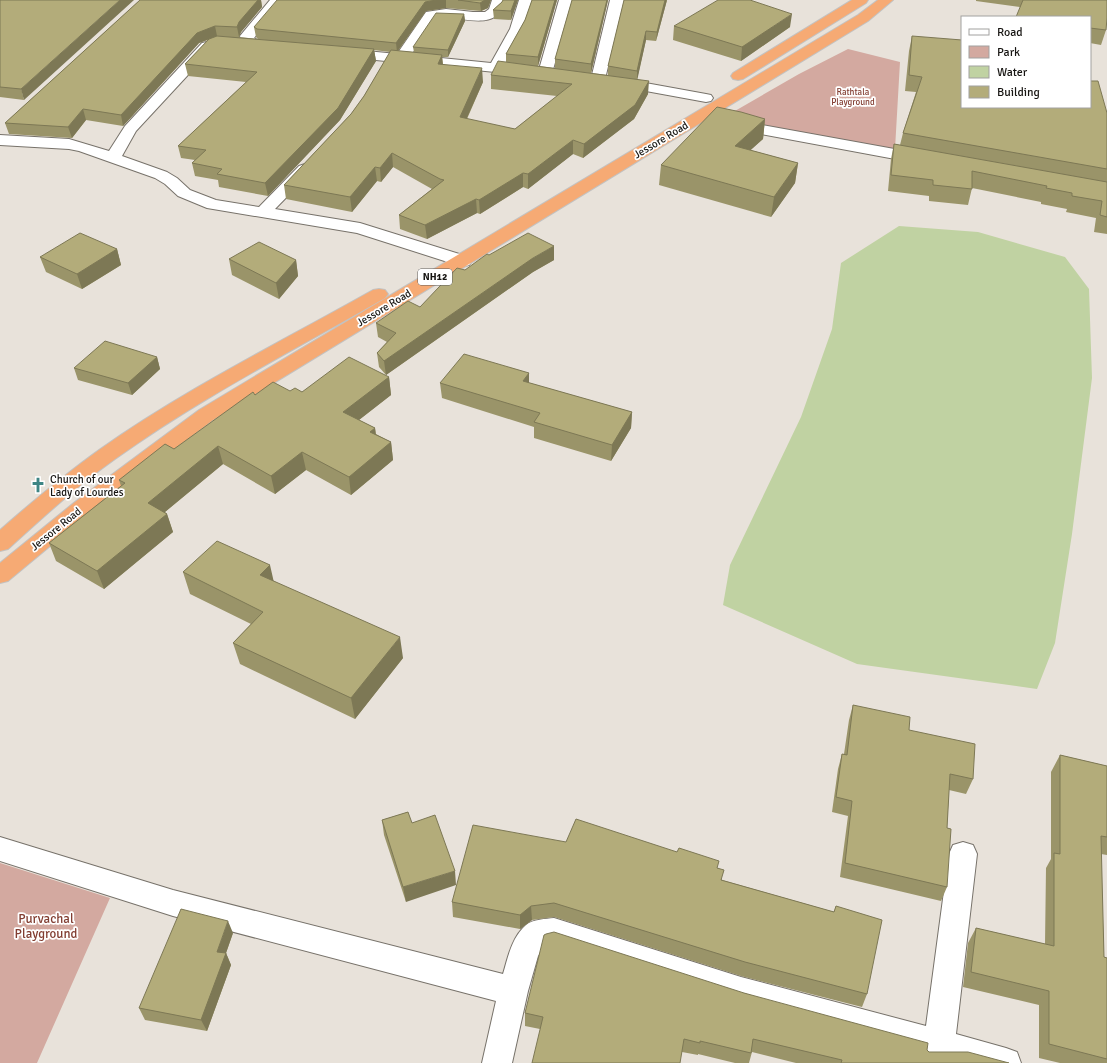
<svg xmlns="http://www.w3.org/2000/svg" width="1107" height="1063" viewBox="0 0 1107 1063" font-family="Signika,sans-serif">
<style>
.green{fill:#d3a9a0}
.water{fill:#c0d2a2}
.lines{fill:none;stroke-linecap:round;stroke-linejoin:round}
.minor-casing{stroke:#77726a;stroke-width:2}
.trunk-casing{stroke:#c3c2c1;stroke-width:2}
.minor{fill:#fff;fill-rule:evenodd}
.trunk{fill:#f6aa74;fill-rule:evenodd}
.wall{fill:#9a9469}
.shaded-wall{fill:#7d7855}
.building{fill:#b3ac7a;stroke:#7d7855}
.labels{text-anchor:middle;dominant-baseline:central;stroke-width:3.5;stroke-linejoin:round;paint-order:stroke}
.far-park-label{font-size:9px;fill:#823d31;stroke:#fff}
.shield{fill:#fff;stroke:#5d5b59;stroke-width:1}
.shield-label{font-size:10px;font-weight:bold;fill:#171512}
.street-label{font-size:11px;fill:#171512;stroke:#fff}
.poi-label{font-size:11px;fill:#171512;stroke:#fff;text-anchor:start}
.near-park-label{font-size:13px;fill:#823d31;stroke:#fff}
</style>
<rect width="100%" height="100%" fill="#e8e2da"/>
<path class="green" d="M 848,49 L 900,62 L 895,149 L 721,119 L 799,74 Z
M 0,863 L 110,898 L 37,1063 L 0,1063 Z"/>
<path class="water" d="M 899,226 L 978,232 L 1065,257 L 1089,289 L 1092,378 L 1072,534 L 1055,643 L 1037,689 L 857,664 L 723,605 L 730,565 L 801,417 L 832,329 L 841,263 Z"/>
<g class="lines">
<g class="minor-casing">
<path id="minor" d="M 270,0 L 284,0 L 254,38 L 257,40 L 279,43 L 281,46 L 279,49 C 267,52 252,49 242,43 L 240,36 Z
M 492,0 L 506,0 C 496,35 461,14 436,18 L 411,55 L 491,63 L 510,29 L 519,0 L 533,0 L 524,29 L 504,65 L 530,68 L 532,71 L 530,74 L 525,75 L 346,57 L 341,56 L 339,53 L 341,50 L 346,49 L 397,54 L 426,12 L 446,9 L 473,12 L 485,12 L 489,9 Z
M 559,0 L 573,0 L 552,73 L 550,76 L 545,77 L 540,76 L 538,73 Z
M 610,0 L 624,0 L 605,79 L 603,82 L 598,83 L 593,82 L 591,79 Z
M 207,42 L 212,43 L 214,46 L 212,49 L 136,131 L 122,156 L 167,172 L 177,178 L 190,190 L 216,200 L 259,207 L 299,166 L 305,164 L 311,166 L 313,169 L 311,172 L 275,209 L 360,223 L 469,257 L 472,261 L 469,265 L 463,266 L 457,265 L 357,233 L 207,208 L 178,196 L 165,184 L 155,178 L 79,151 L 69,149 L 0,145 L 0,135 L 69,139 L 109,151 L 125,126 L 202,43 Z
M 618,78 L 706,94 L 711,95 L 713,98 L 711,101 L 706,102 L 613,85 L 611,82 L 613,79 Z
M 734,120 L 922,154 L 928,156 L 930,159 L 928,162 L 922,164 L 729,128 L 726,125 L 729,122 Z
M 0,837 L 173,890 L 503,974 C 508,957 512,937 526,925 C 533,919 546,919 554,918 L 741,977 L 926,1026 L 949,854 L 953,845 L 963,842 L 973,845 L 977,854 L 956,1034 L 1006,1048 L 1017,1052 L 1021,1063 L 922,1063 L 923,1055 L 741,1005 L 554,944 L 545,946 L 538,956 L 528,991 L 512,1063 L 482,1063 L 496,1001 L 173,916 L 0,861 Z"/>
</g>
<g class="trunk-casing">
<path id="trunk" d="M 852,0 L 868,0 L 866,3 L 743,79 L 738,80 L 733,79 L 731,76 L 733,73 Z
M 878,0 L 893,0 L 868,21 L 213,420 L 91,512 L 8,581 L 0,583 L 0,563 L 75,502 L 199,410 L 858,15 Z
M 379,289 L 385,290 L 388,294 L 385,298 C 294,350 200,398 115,459 C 77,486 42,518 8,549 L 0,551 L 0,530 C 32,502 64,475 99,450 C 185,389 281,342 373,290 Z"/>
</g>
<use href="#minor" class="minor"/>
<use href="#trunk" class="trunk"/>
</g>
<path class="wall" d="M 0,0 L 24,100 L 0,97 Z
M 140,0 L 261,0 L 262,7 L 241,32 L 239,37 L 319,45 L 258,39 L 256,37 L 254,27 L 282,0 L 491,0 L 488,8 L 481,11 L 446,8 L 426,11 L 398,51 L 414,52 L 413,47 L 464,14 L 465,21 L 448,57 L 442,57 L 443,64 L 483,82 L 467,119 L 515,129 L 557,96 L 491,89 L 491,75 L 506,62 L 506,54 L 525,20 L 532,0 L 557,0 L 538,66 L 555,68 L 555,59 L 572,0 L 608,0 L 591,73 L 608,75 L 608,66 L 667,0 L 656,41 L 646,40 L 637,79 L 648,94 L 634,119 L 583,158 L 573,154 L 528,189 L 523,187 L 480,214 L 477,213 L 427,239 L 400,229 L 399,215 L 432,189 L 393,167 L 381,182 L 377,181 L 352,212 L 286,199 L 284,185 L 351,114 L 364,96 L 390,52 L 374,50 L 376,61 L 340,120 L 268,196 L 219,187 L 218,180 L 195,176 L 192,163 L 195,160 L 181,158 L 178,146 L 246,82 L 188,76 L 185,64 L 208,40 L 199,43 L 123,126 L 86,120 L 72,138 L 9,134 L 5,123 Z
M 503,0 L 518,0 L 511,20 L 494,19 L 493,10 L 502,2 Z
M 976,0 L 1107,0 L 1106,30 L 1101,45 L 1090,43 L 1090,17 L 1020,7 L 976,1 Z
M 674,26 L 790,27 L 741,61 L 673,40 Z
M 912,36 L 1107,113 L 1107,234 L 1094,232 L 1096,218 L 1066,212 L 1067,209 L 1041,204 L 1041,202 L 972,188 L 968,205 L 929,201 L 929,196 L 888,191 L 891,159 L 894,144 L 900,145 L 903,133 L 916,92 L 905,91 L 909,51 Z
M 765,119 L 763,139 L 750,150 L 798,163 L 795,183 L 771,217 L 659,185 L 661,165 Z
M 117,249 L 121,265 L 82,289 L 46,272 L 40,257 Z
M 489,255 L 554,260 L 533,272 L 386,375 L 379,367 L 377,353 L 387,342 L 378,337 L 376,323 L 420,307 L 465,270 Z
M 229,259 L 296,260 L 298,276 L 279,299 L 232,275 Z
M 157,357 L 160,369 L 132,395 L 78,380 L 74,368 Z
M 529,373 L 529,383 L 632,412 L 631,428 L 611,461 L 534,438 L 534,427 L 442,398 L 440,383 Z
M 389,377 L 391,395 L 359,420 L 375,428 L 376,434 L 391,442 L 393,460 L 351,495 L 306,470 L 275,494 L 223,464 L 165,512 L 167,514 L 173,532 L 104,589 L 56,561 L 49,543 L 121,486 L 119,480 L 174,449 L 255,395 L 290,391 L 302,392 Z
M 183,572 L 274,581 L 403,658 L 355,719 L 240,664 L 233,643 L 251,624 L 190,594 Z
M 853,705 L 909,730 L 973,779 L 966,794 L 949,790 L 947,828 L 947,887 L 941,901 L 840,877 L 848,816 L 832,812 L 838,769 L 842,754 L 844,754 L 849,720 Z
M 1060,755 L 1107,766 L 1107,855 L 1101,854 L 1104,957 L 1107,958 L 1107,1063 L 1060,1063 L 1039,1058 L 1039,1005 L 963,987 L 968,943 L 976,928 L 1045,944 L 1046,868 L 1051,859 L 1051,772 Z
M 408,812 L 406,902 L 384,835 L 382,820 Z
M 566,842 L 718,868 L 722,880 L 834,912 L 836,906 L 867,994 L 862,1007 L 741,976 L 554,917 L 532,920 L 520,929 L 453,917 L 452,902 Z
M 233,933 L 226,953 L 231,965 L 207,1031 L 145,1020 L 139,1008 Z
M 744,993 L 927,1050 L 929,1052 L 1009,1063 L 796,1063 L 752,1052 L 749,1063 L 735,1063 L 698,1054 L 698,1055 L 682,1052 L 540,1029 L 525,1026 L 525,1013 Z"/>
<path class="shaded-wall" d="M 120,0 L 134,0 L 24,100 L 21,89 Z
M 258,0 L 261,0 L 262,7 L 241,32 L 239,37 L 237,27 L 239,22 Z
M 436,0 L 446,0 L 446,8 L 426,11 L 397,52 L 396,43 L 425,2 Z
M 485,0 L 491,0 L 488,8 L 481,11 L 480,3 Z
M 515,0 L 518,0 L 511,20 L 511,11 Z
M 555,0 L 557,0 L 538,66 L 538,57 Z
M 607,0 L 608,0 L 591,73 L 591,64 Z
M 665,0 L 667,0 L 656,41 L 657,32 Z
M 464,14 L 465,21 L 448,57 L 448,50 Z
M 792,14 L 790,27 L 741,61 L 742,47 Z
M 215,26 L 217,36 L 199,43 L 123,126 L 121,115 L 197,33 Z
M 646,31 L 646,40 L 637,81 L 637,71 Z
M 374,49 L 376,61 L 340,120 L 268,196 L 265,183 Z
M 442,55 L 443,68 L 438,64 Z
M 482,68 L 483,82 L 461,131 L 460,117 Z
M 649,81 L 648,94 L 634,119 L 583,158 L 584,144 Z
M 83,109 L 86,120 L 72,138 L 68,127 Z
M 765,119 L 763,139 L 733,166 L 735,146 Z
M 573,140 L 573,154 L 528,189 L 528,174 Z
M 392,153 L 393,167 L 381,182 L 380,168 Z
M 798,163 L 795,183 L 771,217 L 774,197 Z
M 375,167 L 377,181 L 352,212 L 350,197 Z
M 523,173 L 523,187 L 480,214 L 479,200 Z
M 476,199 L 477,213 L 427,239 L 425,225 Z
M 554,246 L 554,260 L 533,272 L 386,375 L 384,361 L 533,258 Z
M 117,249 L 121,265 L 82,289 L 77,274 Z
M 296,260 L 298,276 L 279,299 L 276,283 Z
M 157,357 L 160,369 L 132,395 L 128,383 Z
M 529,373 L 529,389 L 523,381 Z
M 389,377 L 391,395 L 346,430 L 343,412 Z
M 632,412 L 631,428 L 611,461 L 612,445 Z
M 375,428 L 377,447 L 370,432 Z
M 391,442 L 393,460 L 351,495 L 349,477 Z
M 218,446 L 223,464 L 154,521 L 148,503 Z
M 302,452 L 306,470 L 275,494 L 271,476 Z
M 167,514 L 173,532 L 104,589 L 97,571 Z
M 270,565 L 275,587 L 260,575 Z
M 400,637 L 403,658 L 355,719 L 351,698 Z
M 455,871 L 456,885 L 406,902 L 403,887 Z
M 531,906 L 532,920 L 520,929 L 520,915 Z
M 228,921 L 233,933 L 226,953 L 231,965 L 207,1031 L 201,1020 L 217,952 Z"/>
<path class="building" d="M 0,0 L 120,0 L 21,89 L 0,87 Z
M 140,0 L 258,0 L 239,22 L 237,27 L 215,26 L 197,33 L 121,115 L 83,109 L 68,127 L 5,123 Z
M 277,0 L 436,0 L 425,2 L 396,43 L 257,29 L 254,27 Z
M 458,0 L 485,0 L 480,3 Z
M 503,0 L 515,0 L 511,11 L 493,10 L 502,2 Z
M 532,0 L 555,0 L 538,57 L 506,54 L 525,20 Z
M 572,0 L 607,0 L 591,64 L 555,59 Z
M 624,0 L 665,0 L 657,32 L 646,31 L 637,71 L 608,66 Z
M 718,0 L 750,0 L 792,14 L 742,47 L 674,26 Z
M 1023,0 L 1107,0 L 1107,18 L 1106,30 L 1090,28 L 1090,17 L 1016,17 Z
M 436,13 L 464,14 L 448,50 L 413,47 Z
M 217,36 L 374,49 L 338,108 L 265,183 L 217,174 L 222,169 L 192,163 L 206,150 L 178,146 L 257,72 L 185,64 L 209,39 Z
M 912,36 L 962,40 L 962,107 L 1090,107 L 1090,81 L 1098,81 L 1107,113 L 1107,169 L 903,133 L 922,77 L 909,75 Z
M 391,50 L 442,55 L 438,64 L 482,68 L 460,117 L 515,129 L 572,84 L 491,75 L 498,61 L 649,81 L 635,105 L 584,144 L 573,140 L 528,174 L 523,173 L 479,200 L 476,199 L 425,225 L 399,215 L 444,180 L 440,179 L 392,153 L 380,168 L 375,167 L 350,197 L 284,185 L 351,114 L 364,96 Z
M 717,107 L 741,112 L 765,119 L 735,146 L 798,163 L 774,197 L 661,165 Z
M 894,144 L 1107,182 L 1107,217 L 1100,215 L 1102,201 L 1072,196 L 1072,193 L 1046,188 L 1047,186 L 972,171 L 972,189 L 933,185 L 933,180 L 891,175 Z
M 80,233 L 117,249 L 77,274 L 40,257 Z
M 528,233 L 554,246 L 533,258 L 384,361 L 377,353 L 396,333 L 376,323 L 408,301 L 420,307 L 457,268 L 465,270 L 487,254 L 489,255 Z
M 259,242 L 296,260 L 276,283 L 229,259 Z
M 105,341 L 157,357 L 128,383 L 74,368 Z
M 464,354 L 529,373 L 523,381 L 632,412 L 612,445 L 534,422 L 540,413 L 440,383 Z
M 349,357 L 389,377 L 343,412 L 375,428 L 370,432 L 391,442 L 349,477 L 302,452 L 271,476 L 218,446 L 148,503 L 167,514 L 97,571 L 49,543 L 125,483 L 119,480 L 165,444 L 174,449 L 253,392 L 255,395 L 273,382 L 290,391 L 295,388 L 302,392 Z
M 217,541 L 270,565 L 260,575 L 400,637 L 351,698 L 233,643 L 263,612 L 183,572 Z
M 853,705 L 910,717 L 909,730 L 975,744 L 973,779 L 950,774 L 947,828 L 951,829 L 947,887 L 845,863 L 852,801 L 836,797 L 842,754 L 847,755 Z
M 1060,755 L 1107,766 L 1107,837 L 1101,836 L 1104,957 L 1107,958 L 1107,1059 L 1049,1044 L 1049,991 L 971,972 L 976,928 L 1054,946 L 1054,853 L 1060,854 Z
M 408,812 L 412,823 L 435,815 L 455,871 L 403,887 L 382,820 Z
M 576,819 L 677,852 L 679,848 L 719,861 L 717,868 L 724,870 L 721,880 L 834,912 L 836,906 L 882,920 L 867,994 L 745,962 L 554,903 L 531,906 L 520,915 L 452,902 L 473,825 L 566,842 Z
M 181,909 L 228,921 L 217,952 L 226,953 L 201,1020 L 139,1008 Z
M 554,932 L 744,993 L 928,1043 L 927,1050 L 929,1052 L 968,1052 L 1009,1063 L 841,1063 L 842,1060 L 753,1039 L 751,1053 L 700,1041 L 700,1043 L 684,1039 L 680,1063 L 532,1063 L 543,1017 L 525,1013 L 544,935 L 546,934 Z"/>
<defs>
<g id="church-bare" transform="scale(1.2)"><path d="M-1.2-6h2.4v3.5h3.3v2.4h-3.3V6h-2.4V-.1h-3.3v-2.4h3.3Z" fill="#3d8584" stroke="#fff" stroke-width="2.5" paint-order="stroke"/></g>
</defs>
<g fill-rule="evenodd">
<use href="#church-bare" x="38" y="485"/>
</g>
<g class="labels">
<g class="far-park-label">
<text x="853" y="92">Rathtala<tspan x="853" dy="10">Playground</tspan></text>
</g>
<rect class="shield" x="418" y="269" width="34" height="16" rx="3"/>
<g class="shield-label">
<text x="435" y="277">NH12</text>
</g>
<g class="street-label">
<text transform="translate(661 140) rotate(-31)">Jessore Road</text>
<text transform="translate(384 308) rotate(-31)">Jessore Road</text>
<text transform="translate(56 529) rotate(-39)">Jessore Road</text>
</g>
<g class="poi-label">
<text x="50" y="479">Church of our<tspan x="50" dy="13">Lady of Lourdes</tspan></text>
</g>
<g class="near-park-label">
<text x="46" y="919">Purvachal<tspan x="46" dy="15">Playground</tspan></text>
</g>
</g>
<rect x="961" y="16" width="130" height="92" fill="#ffffff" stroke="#a2a1a0"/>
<rect x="969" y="29" width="20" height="6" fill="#ffffff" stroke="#a2a1a0"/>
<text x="997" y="36" font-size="12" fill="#171512">Road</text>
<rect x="969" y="46" width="20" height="12" fill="#d3a9a0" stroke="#a2a1a0"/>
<text x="997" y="56" font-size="12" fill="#171512">Park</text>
<rect x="969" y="66" width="20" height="12" fill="#c0d2a2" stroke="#a2a1a0"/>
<text x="997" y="76" font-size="12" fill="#171512">Water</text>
<rect x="969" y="86" width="20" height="12" fill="#b3ac7a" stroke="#a2a1a0"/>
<text x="997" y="96" font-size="12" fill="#171512">Building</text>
</svg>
